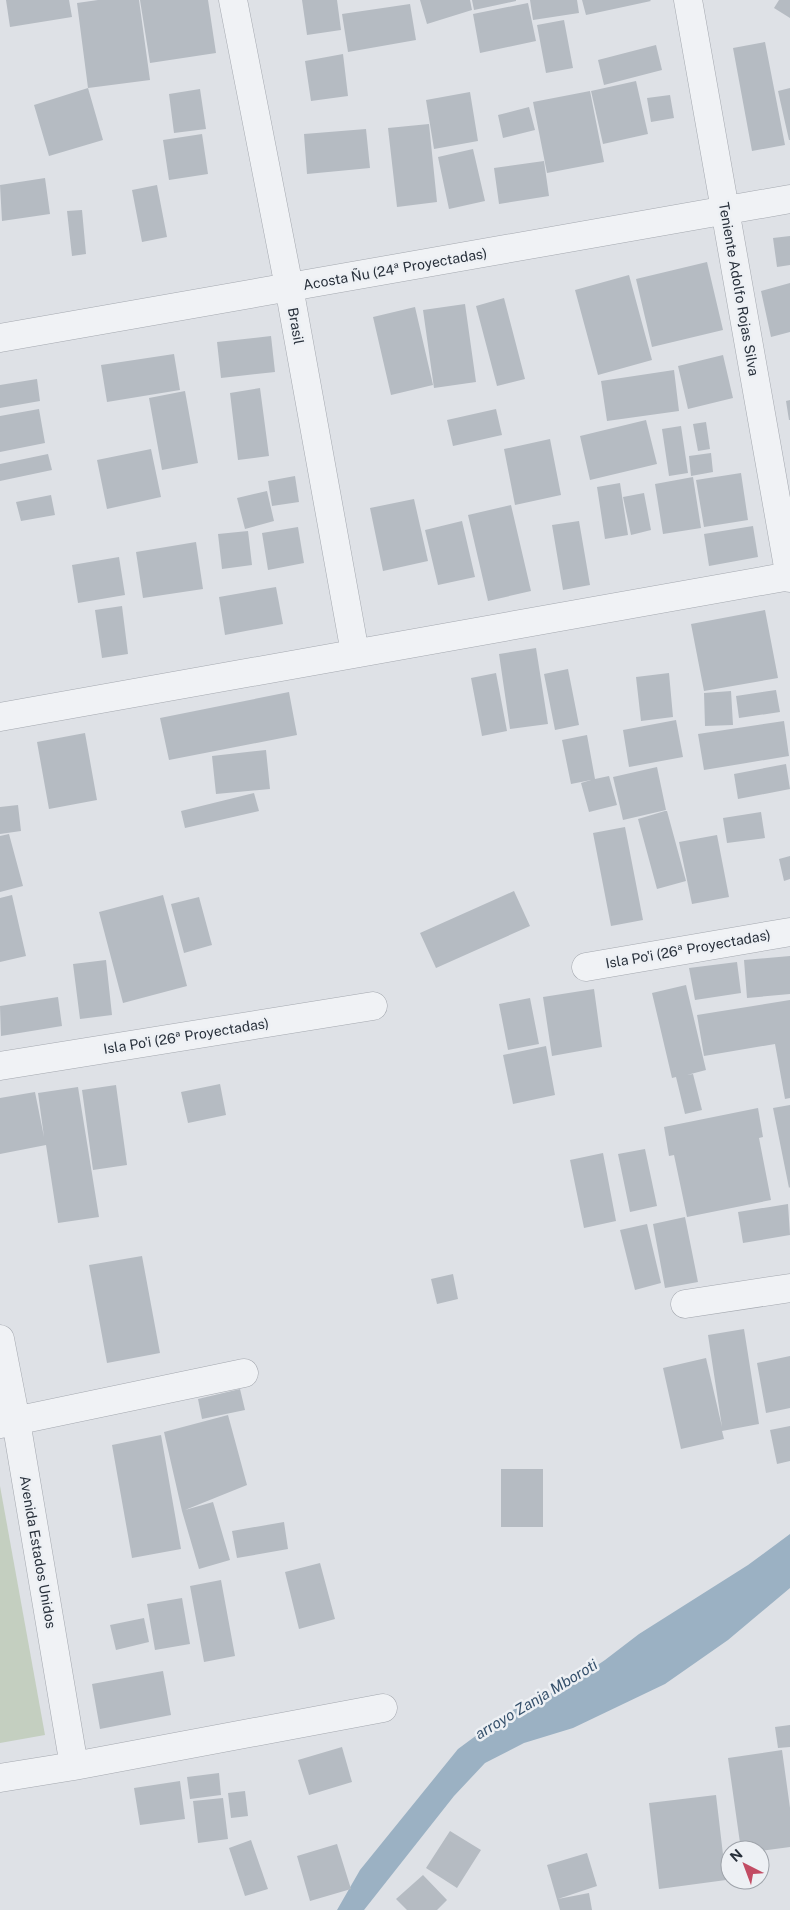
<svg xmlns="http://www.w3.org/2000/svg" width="790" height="1910" viewBox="0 0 790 1910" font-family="'Public Sans',sans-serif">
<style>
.green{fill:#c4cfc0}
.water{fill:#9bb1c3}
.building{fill:#b5bbc2}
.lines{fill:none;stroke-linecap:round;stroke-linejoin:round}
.minor-casing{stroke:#a4a8af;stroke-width:29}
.minor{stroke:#f0f2f5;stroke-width:28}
.labels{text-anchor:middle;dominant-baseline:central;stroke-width:5;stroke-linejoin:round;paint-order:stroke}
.street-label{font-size:14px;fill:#28303b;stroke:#edf0f4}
.water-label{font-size:15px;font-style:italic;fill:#36516c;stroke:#edf0f4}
</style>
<rect width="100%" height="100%" fill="#dee1e6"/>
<path class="green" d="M 0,1486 L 45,1735 L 0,1743 Z"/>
<path class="water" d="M 790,1534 L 790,1588 L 728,1640 L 665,1684 L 573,1728 L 524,1743 L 485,1763 L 454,1796 L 364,1910 L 337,1910 L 360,1870 L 458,1749 L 508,1712 L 565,1687 L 605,1660 L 639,1634 L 748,1565 Z"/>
<path class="building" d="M 6,0 L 69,0 L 72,17 L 10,27 Z
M 98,0 L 139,0 L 150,80 L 88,88 L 103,140 L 49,156 L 34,105 L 88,88 L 77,3 Z
M 140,0 L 208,0 L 216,53 L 150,63 Z
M 302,0 L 337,0 L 341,30 L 307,35 Z
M 420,0 L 470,0 L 472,10 L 427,24 Z
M 472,0 L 516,0 L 516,1 L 474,10 Z
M 530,0 L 577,0 L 579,13 L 533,20 Z
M 582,0 L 650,0 L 651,1 L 586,15 Z
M 779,0 L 790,0 L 790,18 L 774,8 Z
M 528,3 L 536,41 L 480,53 L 473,14 Z
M 410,4 L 416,40 L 348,52 L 342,14 Z
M 564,20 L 573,68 L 546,73 L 537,25 Z
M 765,42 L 785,145 L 752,151 L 733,48 Z
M 656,45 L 662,70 L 604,85 L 598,60 Z
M 343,54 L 348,96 L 311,101 L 305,61 Z
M 636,81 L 648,134 L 603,144 L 591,91 Z
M 790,88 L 790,140 L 789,140 L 778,91 Z
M 200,89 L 206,129 L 174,133 L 169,94 Z
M 590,91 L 604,162 L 547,173 L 533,102 Z
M 470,92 L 478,141 L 434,149 L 426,100 Z
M 670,95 L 674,118 L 651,122 L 647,98 Z
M 529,107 L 535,130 L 503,138 L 498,115 Z
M 429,124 L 437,202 L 397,207 L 388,128 Z
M 366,129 L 370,168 L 307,174 L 304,134 Z
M 202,134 L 208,174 L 169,180 L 163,140 Z
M 473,149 L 485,201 L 449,209 L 438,157 Z
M 544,161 L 549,196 L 499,204 L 494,168 Z
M 45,178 L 50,214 L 2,221 L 0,185 Z
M 157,185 L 167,237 L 142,242 L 132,190 Z
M 82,210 L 86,254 L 72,256 L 67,211 Z
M 790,236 L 790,265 L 777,267 L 773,238 Z
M 707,262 L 723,330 L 652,347 L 636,279 Z
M 629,275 L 652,360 L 598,375 L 575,290 Z
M 790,283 L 790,332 L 771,337 L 761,291 Z
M 504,298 L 525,379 L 497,386 L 476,306 Z
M 465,304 L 476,382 L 434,388 L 423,310 Z
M 415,307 L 433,385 L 391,395 L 373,317 Z
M 271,336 L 275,372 L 221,378 L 217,342 Z
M 174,354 L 180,390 L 107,402 L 101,365 Z
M 723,355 L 733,398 L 688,409 L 678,366 Z
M 674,370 L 679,411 L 607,421 L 601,381 Z
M 37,379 L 40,401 L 0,408 L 0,385 Z
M 260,388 L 269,456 L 238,460 L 230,393 Z
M 185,391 L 198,463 L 162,470 L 149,398 Z
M 790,400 L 790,420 L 789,420 L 786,401 Z
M 39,409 L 45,443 L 0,452 L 0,416 Z
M 496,409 L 502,435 L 453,446 L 447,420 Z
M 646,420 L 657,464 L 590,480 L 580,436 Z
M 706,422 L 710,449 L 698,451 L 693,424 Z
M 681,426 L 688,473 L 669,476 L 662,429 Z
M 550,439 L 561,495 L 515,505 L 504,449 Z
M 151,449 L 161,497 L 107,509 L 97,460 Z
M 711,453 L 713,472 L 691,476 L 689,456 Z
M 48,454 L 52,470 L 0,481 L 0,464 Z
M 741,473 L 748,520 L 704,527 L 696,480 Z
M 295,476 L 299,502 L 272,506 L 268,481 Z
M 693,477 L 701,528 L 663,534 L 655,484 Z
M 620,483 L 628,535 L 605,539 L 597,487 Z
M 267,491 L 274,521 L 245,529 L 237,498 Z
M 644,493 L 651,530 L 631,535 L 623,497 Z
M 51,495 L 55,515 L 21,521 L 16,502 Z
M 414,499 L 428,561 L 383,571 L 370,508 Z
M 511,505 L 531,591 L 488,601 L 468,515 Z
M 462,521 L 475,577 L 438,585 L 425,530 Z
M 579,521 L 590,585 L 563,590 L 552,525 Z
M 753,526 L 758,557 L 709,566 L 704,534 Z
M 298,527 L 304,563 L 268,570 L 262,533 Z
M 248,531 L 252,565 L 222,569 L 218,534 Z
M 196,542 L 203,589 L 143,598 L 136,552 Z
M 119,557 L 125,595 L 78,603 L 72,565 Z
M 276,587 L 283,624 L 225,635 L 219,597 Z
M 122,606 L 128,654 L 102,658 L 95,610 Z
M 765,610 L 778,678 L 704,691 L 691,624 Z
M 536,648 L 548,724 L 510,729 L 499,654 Z
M 568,669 L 579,725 L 555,730 L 544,674 Z
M 496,673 L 507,731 L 482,736 L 471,678 Z
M 669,673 L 673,717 L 641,721 L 636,677 Z
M 776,690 L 780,712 L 739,718 L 736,696 Z
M 731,691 L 733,725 L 705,726 L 704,693 Z
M 289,692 L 297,735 L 169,760 L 160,718 Z
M 676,720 L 683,757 L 629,767 L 623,730 Z
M 784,721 L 789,756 L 704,770 L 698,734 Z
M 85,733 L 97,800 L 49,809 L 37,742 Z
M 587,735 L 595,779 L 609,776 L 617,805 L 589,812 L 581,783 L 591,780 L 571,784 L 562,740 Z
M 266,750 L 270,789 L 216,794 L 212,756 Z
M 786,764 L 790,789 L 738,799 L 734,774 Z
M 657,767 L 666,810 L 623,820 L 613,777 Z
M 254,793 L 259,811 L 185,828 L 181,811 Z
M 18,805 L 21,831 L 0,834 L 0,807 Z
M 665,811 L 667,811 L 686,881 L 657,889 L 638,819 Z
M 761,812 L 765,838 L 727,843 L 723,818 Z
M 625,827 L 643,920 L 611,926 L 593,833 Z
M 9,834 L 23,886 L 0,892 L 0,836 Z
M 717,835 L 729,897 L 692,904 L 679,842 Z
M 790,856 L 790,879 L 784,881 L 779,859 Z
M 514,891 L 530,926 L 436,968 L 420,933 Z
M 12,895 L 26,956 L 0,962 L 0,898 Z
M 163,895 L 187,986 L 123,1003 L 99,912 Z
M 199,897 L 212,945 L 184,953 L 171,904 Z
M 790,956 L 790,994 L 747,998 L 744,960 Z
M 106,960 L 112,1015 L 80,1019 L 73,964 Z
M 737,962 L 741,993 L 695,1000 L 689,968 Z
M 686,985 L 706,1070 L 687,1075 L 693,1074 L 702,1110 L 685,1114 L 676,1077 L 672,1078 L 652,993 Z
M 594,989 L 602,1047 L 552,1056 L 543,997 Z
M 58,997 L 62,1026 L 1,1036 L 0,1006 Z
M 530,998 L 539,1044 L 508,1050 L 499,1004 Z
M 790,1000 L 790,1098 L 785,1099 L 775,1044 L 704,1056 L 697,1015 Z
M 546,1046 L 555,1095 L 513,1104 L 503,1055 Z
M 220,1084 L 226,1115 L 188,1123 L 181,1092 Z
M 116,1085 L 127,1165 L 93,1170 L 82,1090 Z
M 78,1087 L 99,1217 L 58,1223 L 46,1145 L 0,1154 L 0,1098 L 35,1092 L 44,1137 L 38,1093 Z
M 790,1105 L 790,1187 L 789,1188 L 773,1108 Z
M 758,1108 L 763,1137 L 759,1138 L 771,1200 L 687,1217 L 674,1155 L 669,1156 L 664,1127 Z
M 645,1149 L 657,1206 L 630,1212 L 618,1154 Z
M 603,1153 L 616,1221 L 584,1228 L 570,1160 Z
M 788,1204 L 790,1235 L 743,1243 L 738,1212 Z
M 685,1217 L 698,1282 L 665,1288 L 653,1224 Z
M 647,1224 L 661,1283 L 635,1290 L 620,1230 Z
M 142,1256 L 160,1353 L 107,1363 L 89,1265 Z
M 453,1274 L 458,1299 L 437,1304 L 431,1279 Z
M 744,1329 L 759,1424 L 722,1431 L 724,1439 L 681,1449 L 663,1368 L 706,1358 L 722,1427 L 708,1335 Z
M 790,1356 L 790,1408 L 766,1413 L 757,1363 Z
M 240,1389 L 245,1410 L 202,1419 L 198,1399 Z
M 228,1415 L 247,1485 L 185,1510 L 213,1502 L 230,1560 L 199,1569 L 182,1511 L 164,1432 Z
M 790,1426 L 790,1461 L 777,1464 L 770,1430 Z
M 161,1435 L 181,1549 L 132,1558 L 112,1445 Z
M 501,1469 L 543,1469 L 543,1527 L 501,1527 Z
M 284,1522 L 288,1549 L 237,1558 L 232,1531 Z
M 320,1563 L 335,1619 L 299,1629 L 285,1572 Z
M 221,1580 L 235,1656 L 204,1662 L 190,1586 Z
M 182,1598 L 190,1644 L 155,1650 L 147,1604 Z
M 144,1618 L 149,1642 L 116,1650 L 110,1625 Z
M 163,1671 L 171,1715 L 100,1729 L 92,1684 Z
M 790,1725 L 790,1747 L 778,1748 L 775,1727 Z
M 342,1747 L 352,1782 L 309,1795 L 298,1760 Z
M 782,1750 L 790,1808 L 790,1847 L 760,1851 L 741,1850 L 728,1758 Z
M 219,1773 L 221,1795 L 190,1799 L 187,1777 Z
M 180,1781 L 185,1819 L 140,1825 L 134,1788 Z
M 245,1791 L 248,1816 L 231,1818 L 228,1793 Z
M 716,1795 L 726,1880 L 659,1889 L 649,1803 Z
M 223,1798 L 228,1839 L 198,1843 L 193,1801 Z
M 450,1831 L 481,1850 L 457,1888 L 426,1868 Z
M 251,1840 L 268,1889 L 245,1896 L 229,1848 Z
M 337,1844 L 351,1889 L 310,1901 L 297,1856 Z
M 587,1853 L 597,1886 L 558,1899 L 589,1893 L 592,1910 L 560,1910 L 547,1865 Z
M 423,1875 L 447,1900 L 437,1910 L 407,1910 L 396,1899 Z"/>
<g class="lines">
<g class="minor-casing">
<path id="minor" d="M 233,0 L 289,287 L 355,653
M 688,0 L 790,578
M 0,338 L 790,199
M 0,717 L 790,576
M 586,967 L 790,932
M 0,1066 L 373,1006
M 685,1304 L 790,1288
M 0,1339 L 16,1421 L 74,1766
M 0,1424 L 244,1373
M 0,1778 L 74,1766 L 383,1708"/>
</g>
<use href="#minor" class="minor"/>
</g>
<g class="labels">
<g class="street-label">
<text transform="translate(395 269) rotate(-10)">Acosta Ñu (24ª Proyectadas)</text>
<text transform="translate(739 289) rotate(80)">Teniente Adolfo Rojas Silva</text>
<text transform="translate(296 326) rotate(80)">Brasil</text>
<text transform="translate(688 949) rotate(-10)">Isla Po'i (26ª Proyectadas)</text>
<text transform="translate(186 1036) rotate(-9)">Isla Po'i (26ª Proyectadas)</text>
<text transform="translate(38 1552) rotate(80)">Avenida Estados Unidos</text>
</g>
<g class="water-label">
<text transform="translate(536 1699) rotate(-31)">arroyo Zanja Mboroti</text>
</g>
</g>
<g transform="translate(745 1865) rotate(318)"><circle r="24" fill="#edf0f4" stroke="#9ea3aa"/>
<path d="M0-4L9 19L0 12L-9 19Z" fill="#c24c64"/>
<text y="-8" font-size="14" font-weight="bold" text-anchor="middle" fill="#28303b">N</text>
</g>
</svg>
